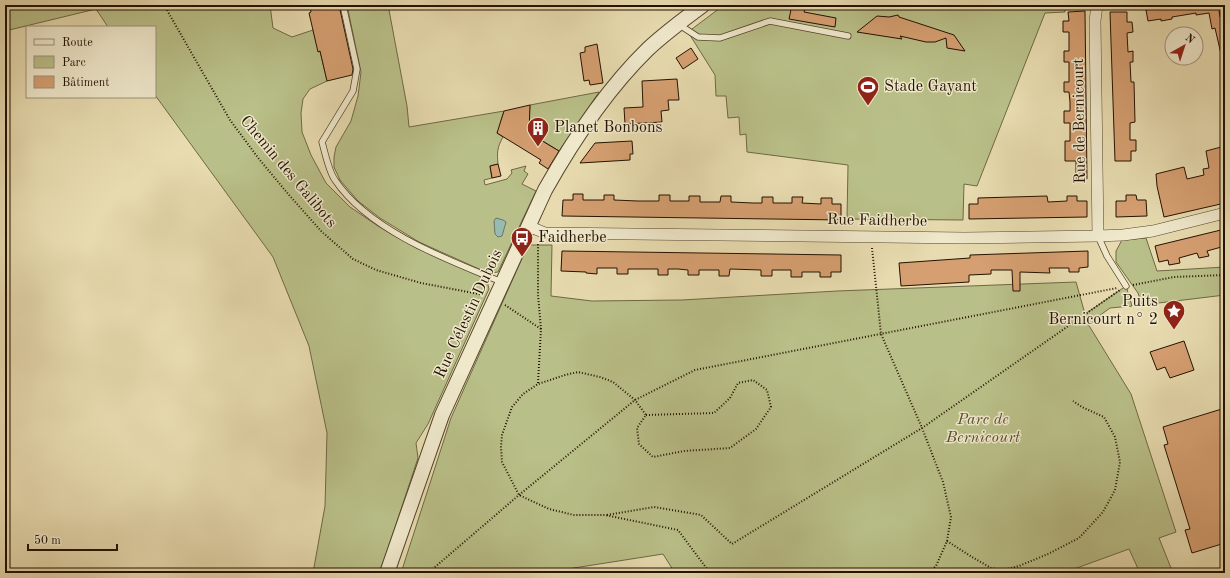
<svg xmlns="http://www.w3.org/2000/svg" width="1230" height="578" viewBox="0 0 1230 578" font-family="'Old Standard TT',serif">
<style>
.green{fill:#b9bf88;stroke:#6e6844}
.water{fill:#97bab1;stroke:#69766b}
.building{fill:#d59f71;stroke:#241101}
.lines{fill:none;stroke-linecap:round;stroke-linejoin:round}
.service-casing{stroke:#55442c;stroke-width:7}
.minor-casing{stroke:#55442c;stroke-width:12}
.tertiary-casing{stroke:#55442c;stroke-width:16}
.path{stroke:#241101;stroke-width:2;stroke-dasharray:1 2;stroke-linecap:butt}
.service{stroke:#efe8cb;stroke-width:5.5}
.minor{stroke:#efe8cb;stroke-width:11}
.tertiary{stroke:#efe8cb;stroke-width:14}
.labels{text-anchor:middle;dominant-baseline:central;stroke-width:3;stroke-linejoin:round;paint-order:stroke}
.poi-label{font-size:16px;fill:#241101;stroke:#efe8cb;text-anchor:start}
.street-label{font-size:16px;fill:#241101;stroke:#efe8cb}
.park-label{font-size:16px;font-style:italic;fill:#584e30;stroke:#efe8cb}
</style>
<rect width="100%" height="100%" fill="#e7dbaf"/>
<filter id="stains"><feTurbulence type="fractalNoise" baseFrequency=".005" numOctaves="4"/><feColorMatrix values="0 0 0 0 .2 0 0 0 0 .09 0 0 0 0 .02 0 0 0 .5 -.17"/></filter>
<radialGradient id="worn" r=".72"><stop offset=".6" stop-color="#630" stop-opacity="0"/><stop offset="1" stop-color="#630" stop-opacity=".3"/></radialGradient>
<path class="green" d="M 5,5 L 270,5 L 273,28 L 292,37 L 313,30 L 319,52 L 320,51 L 327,81 L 310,89 L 303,99 L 301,113 L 302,132 L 311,155 L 326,183 L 350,207 L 378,226 L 416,248 L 478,275 L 487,281 L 489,289 L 428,424 L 416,443 L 418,458 L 380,573 L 313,573 L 325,506 L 327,433 L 309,346 L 273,257 L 155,95 L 155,27 L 108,27 L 96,9 L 5,31 Z
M 347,5 L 386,5 L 389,10 L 407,106 L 409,127 L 504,111 L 501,121 L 529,122 L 530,105 L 599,92 L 559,151 L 527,131 L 501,127 L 497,133 L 503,137 C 497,148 497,152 498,164 L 490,166 L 492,178 L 484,180 L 485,185 L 507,179 L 512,173 L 511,170 L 526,166 L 524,171 L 528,174 L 522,184 L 536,191 L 498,272 L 491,273 L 479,269 L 419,242 L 380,218 L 358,201 L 340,180 L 334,167 L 334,157 L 336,147 L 351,121 L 358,96 L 361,72 Z
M 724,5 L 1065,5 L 1065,12 L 1045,13 L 977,186 L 964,184 L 963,220 L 847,219 L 848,165 L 747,152 L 746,134 L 740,135 L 739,117 L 728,118 L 726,96 L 716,96 L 715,75 L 688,32 Z
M 1146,238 L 1157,271 L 1225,267 L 1225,295 L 1142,305 L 1138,293 L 1116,262 L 1116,251 L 1122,240 Z
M 528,245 L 552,245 L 551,296 L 592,301 L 682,300 L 837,291 L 1076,282 L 1085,314 L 1126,286 L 1132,306 L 1110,308 L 1088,324 L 1131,394 L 1176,532 L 1159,538 L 1173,573 L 1140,573 L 1129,549 L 1063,573 L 675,573 L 663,554 L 542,573 L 401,573 L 451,418 Z"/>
<path class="water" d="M 496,218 L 503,220 L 506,222 L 502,236 L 498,237 L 495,234 L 494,221 Z"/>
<path class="building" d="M 310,5 L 339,5 L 353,69 L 352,75 L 327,81 L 320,51 L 318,52 L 309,13 L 311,12 Z
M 792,5 L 806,5 L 804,12 L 836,18 L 835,27 L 789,19 Z
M 1178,5 L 1224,5 L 1224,10 L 1219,11 L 1220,17 L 1225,16 L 1225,53 L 1221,54 L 1215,28 L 1212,29 L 1209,13 L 1196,15 L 1196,13 L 1172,17 L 1172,19 L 1161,21 L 1161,19 L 1148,21 L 1146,10 Z
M 1085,11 L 1087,179 L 1076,179 L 1076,161 L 1065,161 L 1065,141 L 1070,141 L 1070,123 L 1064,123 L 1064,111 L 1070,111 L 1070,102 L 1069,92 L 1064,92 L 1064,82 L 1069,82 L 1069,62 L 1064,62 L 1064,51 L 1069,51 L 1069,32 L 1063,32 L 1063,21 L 1069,21 L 1068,12 Z
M 1110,12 L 1127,12 L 1127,22 L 1132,22 L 1133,32 L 1127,33 L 1128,52 L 1133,51 L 1133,62 L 1130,62 L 1131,82 L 1134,82 L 1135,122 L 1130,123 L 1130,140 L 1136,140 L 1136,151 L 1131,151 L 1131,161 L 1115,161 Z
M 898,15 L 899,17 L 954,35 L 965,51 L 947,48 L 946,38 L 935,42 L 926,42 L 900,36 L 902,39 L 857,32 L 877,16 L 889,17 Z
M 597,44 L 603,83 L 590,85 L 589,80 L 584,81 L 580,53 L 585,52 L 585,47 Z
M 691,48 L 698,59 L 683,69 L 676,58 Z
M 677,79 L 679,100 L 668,100 L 669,110 L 661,111 L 662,122 L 625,124 L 624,108 L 643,107 L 642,81 Z
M 530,105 L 529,133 L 559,151 L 548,169 L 539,163 L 541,160 L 497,133 L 504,111 Z
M 632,141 L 633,154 L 630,154 L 630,160 L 580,163 L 595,143 Z
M 1225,146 L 1225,156 L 1221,157 L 1225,173 L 1225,203 L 1164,217 L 1157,186 L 1156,174 L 1184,167 L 1187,179 L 1204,175 L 1203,169 L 1209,168 L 1206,151 Z
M 498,164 L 501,176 L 492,178 L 490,166 Z
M 573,194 L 583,194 L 583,200 L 604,200 L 604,195 L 614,195 L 614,200 L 638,201 L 659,201 L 659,195 L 670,195 L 670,201 L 689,201 L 689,196 L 700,196 L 700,202 L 720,202 L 721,196 L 731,196 L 731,202 L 753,203 L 762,203 L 762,197 L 773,197 L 773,203 L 792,203 L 792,197 L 803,197 L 802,203 L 821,204 L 821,198 L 832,198 L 832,204 L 841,204 L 841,220 L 562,216 L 563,200 L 573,200 Z
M 1126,195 L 1136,195 L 1137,200 L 1146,200 L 1147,216 L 1116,217 L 1116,201 L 1126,201 Z
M 1047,196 L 1048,202 L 1067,201 L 1067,196 L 1077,196 L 1077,201 L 1087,201 L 1087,217 L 969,219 L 969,204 L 978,204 L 978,198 Z
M 1225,229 L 1225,246 L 1207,251 L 1209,256 L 1199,258 L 1197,253 L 1179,258 L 1180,263 L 1169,265 L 1168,260 L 1159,262 L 1155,246 Z
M 562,251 L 841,255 L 841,272 L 831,272 L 831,277 L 820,277 L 820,272 L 802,272 L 802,277 L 791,277 L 791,270 L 772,270 L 772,276 L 761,276 L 761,270 L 730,269 L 729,276 L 719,276 L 719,270 L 699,270 L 699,275 L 688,275 L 688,270 L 678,269 L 668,269 L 668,275 L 658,275 L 658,269 L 628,269 L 628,274 L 617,274 L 617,268 L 597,268 L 597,274 L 586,273 L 586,272 L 561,271 Z
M 1088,251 L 1088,267 L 1079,268 L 1079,272 L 1069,272 L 1069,268 L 1049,268 L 1050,273 L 1020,272 L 1020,291 L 1013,291 L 1012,270 L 991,270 L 991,274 L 969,275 L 969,282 L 901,286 L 899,263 L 970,258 L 970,255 Z
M 1184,341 L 1194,370 L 1170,378 L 1165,367 L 1157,370 L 1150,352 Z
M 1225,408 L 1225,543 L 1192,553 L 1185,530 L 1190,529 L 1164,445 L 1168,444 L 1163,427 Z"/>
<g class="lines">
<g class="service-casing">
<path id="service" d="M 343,5 L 357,69 L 353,91 L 322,142 C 325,153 329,172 335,180 C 369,231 448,260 502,282
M 678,24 L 698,37 L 720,38 L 770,21 L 848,36
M 1098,236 L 1107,256 L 1126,286"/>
</g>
<g class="minor-casing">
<path id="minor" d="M 1097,5 L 1095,21 L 1098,236
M 528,226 L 545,233 L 965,238 L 1098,236 L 1123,235 L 1153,231 L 1225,213"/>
</g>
<g class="tertiary-casing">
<path id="tertiary" d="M 387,573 L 442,415 L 545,190 C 572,142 609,87 648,49 C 665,33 684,19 703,5"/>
</g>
<path class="path" d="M 164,5 L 230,120 L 259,159 L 289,195 L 322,232 L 353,259 L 376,270 L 421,283 L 484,295
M 872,248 L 881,334 L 922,428 L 943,482 L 951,517 L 947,541 L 936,566 L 928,573
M 1133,285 L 1174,277 L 1225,275
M 505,305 L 541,329
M 538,383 L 541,329 L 538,295 L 538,245 L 539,242
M 646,415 L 714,413 L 730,398 L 738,383 L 753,380 L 767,390 L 771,407 L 756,429 L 730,448 L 684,451 L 653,457 L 639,444 L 637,428 L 646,415 L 635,400 L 613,382 L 600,377 L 578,372 L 565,375 L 538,384 L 523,394 L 512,407 L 502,435 L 501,447 L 502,462 L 519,495 L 549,509 L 574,515 L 605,515 L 678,530 L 710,573
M 607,515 L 654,507 L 701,515 L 732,544 L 922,428 L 1120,290
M 947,541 L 972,557 L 991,568 L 1002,570 L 1019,566 L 1048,554 L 1079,538 L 1103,512 L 1115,490 L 1120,462 L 1115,437 L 1104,417 L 1082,407 L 1073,401
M 428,573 L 519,495 L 635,400 L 695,370 L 1117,288"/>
<use href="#service" class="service"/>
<use href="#minor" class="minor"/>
<use href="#tertiary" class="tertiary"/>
</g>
<defs>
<g id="stadium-pin" transform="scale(1.15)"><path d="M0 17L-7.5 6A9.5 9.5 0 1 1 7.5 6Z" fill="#8f2418" stroke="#efe8cb"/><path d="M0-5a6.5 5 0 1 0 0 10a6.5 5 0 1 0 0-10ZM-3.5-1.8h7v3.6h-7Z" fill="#fff"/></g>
<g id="building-pin" transform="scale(1.15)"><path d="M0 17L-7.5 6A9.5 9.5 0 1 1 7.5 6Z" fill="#8f2418" stroke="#efe8cb"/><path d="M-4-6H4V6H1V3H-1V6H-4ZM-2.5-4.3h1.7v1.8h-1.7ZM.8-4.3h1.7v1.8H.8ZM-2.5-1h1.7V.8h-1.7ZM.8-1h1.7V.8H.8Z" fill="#fff"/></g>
<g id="bus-pin" transform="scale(1.15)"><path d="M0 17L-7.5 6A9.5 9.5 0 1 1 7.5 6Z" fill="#8f2418" stroke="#efe8cb"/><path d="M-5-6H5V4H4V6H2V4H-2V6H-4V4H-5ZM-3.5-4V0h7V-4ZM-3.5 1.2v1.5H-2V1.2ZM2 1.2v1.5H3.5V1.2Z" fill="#fff"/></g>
<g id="sight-pin" transform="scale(1.15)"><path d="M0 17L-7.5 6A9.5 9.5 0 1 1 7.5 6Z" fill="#8f2418" stroke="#efe8cb"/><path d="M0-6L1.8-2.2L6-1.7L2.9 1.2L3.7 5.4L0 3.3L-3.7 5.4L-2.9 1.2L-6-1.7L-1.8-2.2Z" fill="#fff"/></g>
</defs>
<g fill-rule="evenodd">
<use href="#stadium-pin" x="868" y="87"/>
<use href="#building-pin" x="538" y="128"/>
<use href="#bus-pin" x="522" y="238"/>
<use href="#sight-pin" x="1174" y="311"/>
</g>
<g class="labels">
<g class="poi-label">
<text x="884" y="87">Stade Gayant</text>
<text x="554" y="128">Planet Bonbons</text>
<text x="538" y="238">Faidherbe</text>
<text x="1158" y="302" text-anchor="end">Puits<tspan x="1158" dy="18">Bernicourt n° 2</tspan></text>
</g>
<g class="street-label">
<text transform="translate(1080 121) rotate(-91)">Rue de Bernicourt</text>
<text transform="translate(288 172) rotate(50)">Chemin des Galibots</text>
<text transform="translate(877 221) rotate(1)">Rue Faidherbe</text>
<text transform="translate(469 314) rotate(-65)">Rue Célestin Dubois</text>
</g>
<g class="park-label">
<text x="983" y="420">Parc de<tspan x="983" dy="18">Bernicourt</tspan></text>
</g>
</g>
<rect width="1230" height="578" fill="none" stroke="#e7dbaf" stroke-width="20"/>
<rect x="6" y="6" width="1218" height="566" fill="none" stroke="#241101" stroke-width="2"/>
<rect x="10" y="10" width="1210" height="558" fill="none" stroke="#241101"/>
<rect x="26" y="26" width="130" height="72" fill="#efe8cb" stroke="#9e927a"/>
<rect x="34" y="39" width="20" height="6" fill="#efe8cb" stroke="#9e927a"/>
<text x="62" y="46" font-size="12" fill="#241101">Route</text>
<rect x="34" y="56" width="20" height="12" fill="#b9bf88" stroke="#9e927a"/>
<text x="62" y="66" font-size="12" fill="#241101">Parc</text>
<rect x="34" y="76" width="20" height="12" fill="#d59f71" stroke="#9e927a"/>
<text x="62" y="86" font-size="12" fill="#241101">Bâtiment</text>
<g transform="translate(1184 46) rotate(39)"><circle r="19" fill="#efe8cb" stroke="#9e927a"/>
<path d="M0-3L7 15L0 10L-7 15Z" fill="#8f2418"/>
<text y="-6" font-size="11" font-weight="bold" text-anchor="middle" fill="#241101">N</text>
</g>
<path d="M28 544v6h89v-6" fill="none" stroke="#241101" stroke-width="2"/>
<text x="34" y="544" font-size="12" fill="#241101" stroke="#efe8cb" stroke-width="3" paint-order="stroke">50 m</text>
<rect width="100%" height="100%" filter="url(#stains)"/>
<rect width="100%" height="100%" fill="url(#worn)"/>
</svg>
